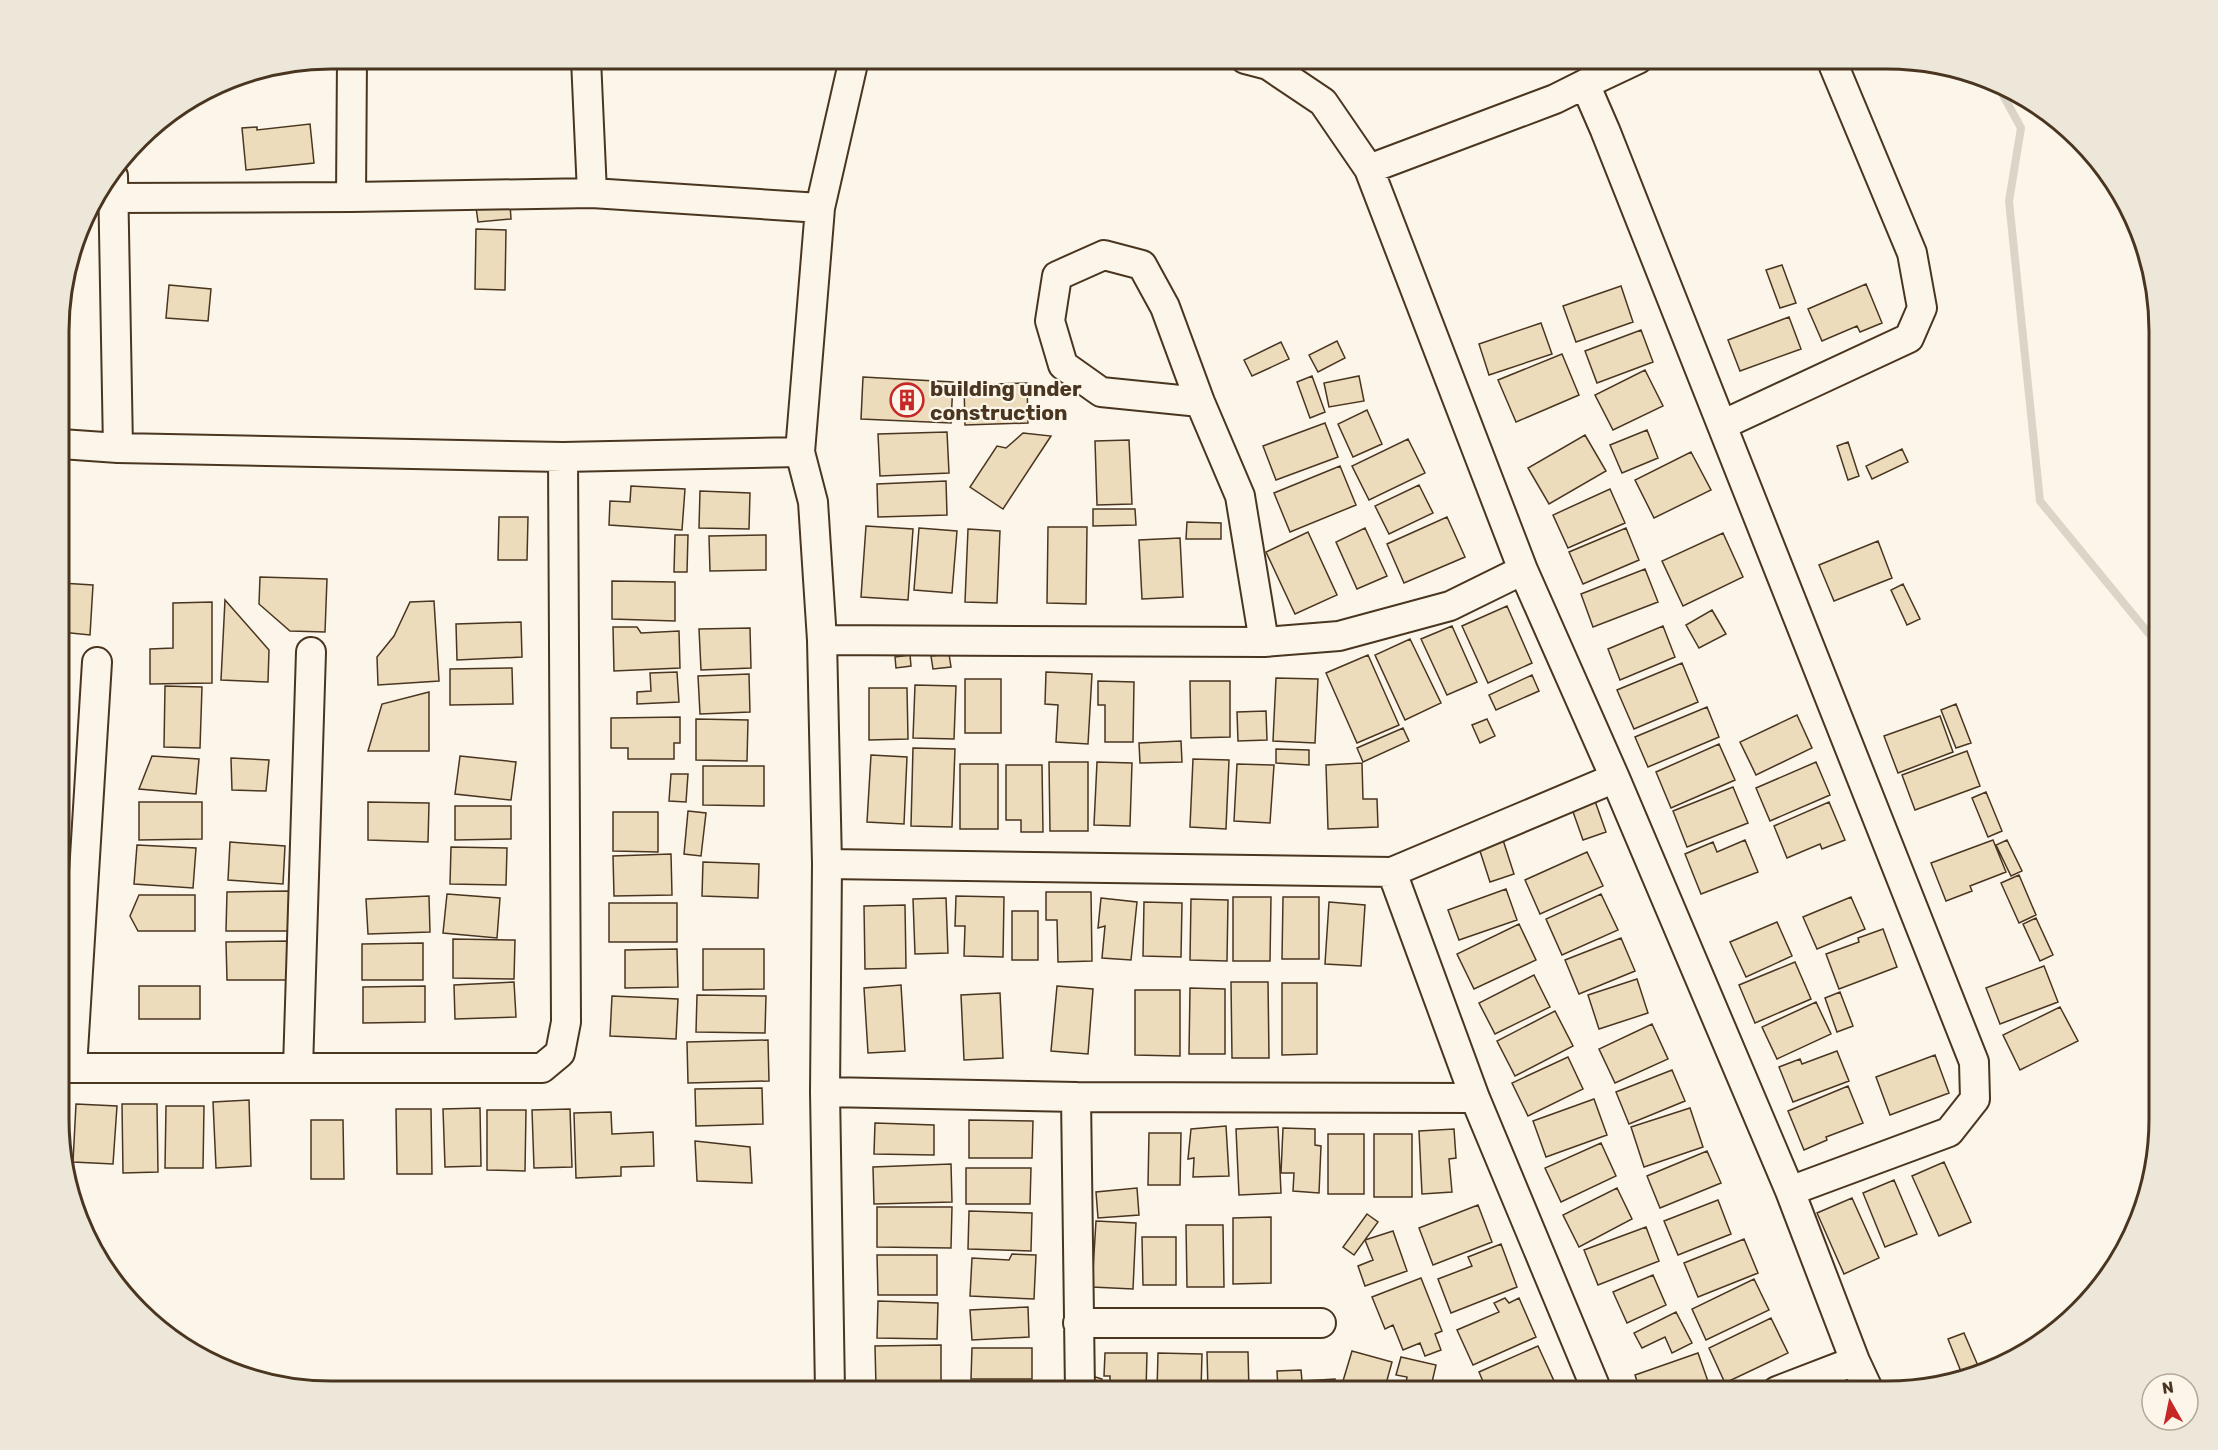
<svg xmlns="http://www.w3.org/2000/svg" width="2218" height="1450" viewBox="0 0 2218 1450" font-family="Rubik,sans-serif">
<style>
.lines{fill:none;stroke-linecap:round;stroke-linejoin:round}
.stream{stroke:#dcd4c6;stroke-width:8}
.building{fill:#ecdcbc;stroke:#4a3520;stroke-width:1.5}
.minor-casing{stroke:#4a3520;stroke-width:32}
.minor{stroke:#fbf6e9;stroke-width:28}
.labels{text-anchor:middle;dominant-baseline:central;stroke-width:4.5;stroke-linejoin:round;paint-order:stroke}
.poi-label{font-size:21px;font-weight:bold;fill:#4a3520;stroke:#fbf6e9;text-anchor:start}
.rim{fill:none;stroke:#4a3520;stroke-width:3}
</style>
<rect width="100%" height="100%" fill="#fbf6e9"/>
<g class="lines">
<path class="stream" d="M 1997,84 L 2021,128 L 2009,201 L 2040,501 L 2159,646"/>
</g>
<path class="building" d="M 310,124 L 314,163 L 246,170 L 242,128 L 257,127 L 257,130 Z
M 510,204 L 511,219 L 478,222 L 476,207 Z
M 476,229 L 506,230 L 505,290 L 475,289 Z
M 1782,265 L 1796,303 L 1780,308 L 1766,270 Z
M 1866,284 L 1882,323 L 1860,332 L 1857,326 L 1822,341 L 1808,309 Z
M 169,285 L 211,289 L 208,321 L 166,318 Z
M 1621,286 L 1633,322 L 1576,342 L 1563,306 Z
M 1789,317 L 1801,349 L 1740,371 L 1728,340 Z
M 1541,323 L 1552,354 L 1489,375 L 1479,344 Z
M 1641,330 L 1653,362 L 1597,383 L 1585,351 Z
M 1337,341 L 1345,358 L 1318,372 L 1309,355 Z
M 1281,342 L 1289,359 L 1252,376 L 1244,360 Z
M 1562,354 L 1579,395 L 1516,422 L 1498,380 Z
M 1645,370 L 1663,406 L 1613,430 L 1595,395 Z
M 1312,376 L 1325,412 L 1310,418 L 1297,382 Z
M 1359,376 L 1364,401 L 1329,407 L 1324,383 Z
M 863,377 L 953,382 L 951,423 L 861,419 Z
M 1027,383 L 1028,423 L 965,425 L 964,385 Z
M 1367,410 L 1382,444 L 1353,457 L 1338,424 Z
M 1325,423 L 1338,457 L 1276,480 L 1263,446 Z
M 1647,430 L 1658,458 L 1622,473 L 1610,445 Z
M 947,432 L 949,473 L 880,476 L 878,434 Z
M 1023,433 L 1051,436 L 1003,509 L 970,487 L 997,446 L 1006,448 Z
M 1585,435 L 1606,471 L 1549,504 L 1528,468 Z
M 1408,439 L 1425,473 L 1369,500 L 1352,466 Z
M 1129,440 L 1132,504 L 1097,505 L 1095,441 Z
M 1848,442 L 1859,476 L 1848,480 L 1837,446 Z
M 1902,449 L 1908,462 L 1872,479 L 1866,466 Z
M 1691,452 L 1711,490 L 1654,518 L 1635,480 Z
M 1340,466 L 1356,505 L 1290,532 L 1274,493 Z
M 946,481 L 947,515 L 878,517 L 877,484 Z
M 1419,485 L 1433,513 L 1389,534 L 1375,506 Z
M 631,486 L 685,489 L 682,530 L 609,525 L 610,501 L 630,502 Z
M 1610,489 L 1625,523 L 1568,548 L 1553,515 Z
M 700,491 L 750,493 L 749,529 L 699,528 Z
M 1093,509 L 1135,509 L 1136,525 L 1093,526 Z
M 499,517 L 528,517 L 527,560 L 498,560 Z
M 1447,517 L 1465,557 L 1404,583 L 1387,544 Z
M 1187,522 L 1221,523 L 1221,539 L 1186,539 Z
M 866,526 L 913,529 L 908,600 L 861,597 Z
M 1048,527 L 1087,527 L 1086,604 L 1047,603 Z
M 919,528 L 957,531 L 952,593 L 914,590 Z
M 1365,528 L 1387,576 L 1357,589 L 1336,542 Z
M 1626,528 L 1639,560 L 1583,584 L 1569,552 Z
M 968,529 L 1000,531 L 997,603 L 965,602 Z
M 1308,532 L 1337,595 L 1295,614 L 1266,552 Z
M 1723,533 L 1743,577 L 1683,606 L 1662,561 Z
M 675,535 L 688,535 L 687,572 L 674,572 Z
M 766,535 L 766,570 L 710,571 L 709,536 Z
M 1180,538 L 1183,597 L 1142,599 L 1139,540 Z
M 1878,541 L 1892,578 L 1834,601 L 1819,565 Z
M 1645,569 L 1658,602 L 1593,627 L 1581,594 Z
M 260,577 L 327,579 L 325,632 L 290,631 L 259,604 Z
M 612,581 L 675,582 L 675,621 L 612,619 Z
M 61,583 L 93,585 L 90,635 L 61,632 Z
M 1903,584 L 1920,619 L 1907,625 L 1891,590 Z
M 225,600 L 269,650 L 268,682 L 221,680 Z
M 434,601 L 439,681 L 378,685 L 377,657 L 394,636 L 410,602 Z
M 212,602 L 212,683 L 150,684 L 150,649 L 173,648 L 173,603 Z
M 1507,606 L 1532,663 L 1488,683 L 1462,626 Z
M 1712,610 L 1726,634 L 1699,648 L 1686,625 Z
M 521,622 L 522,657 L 457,660 L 456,624 Z
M 1452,626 L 1477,682 L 1447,695 L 1421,639 Z
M 1663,626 L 1675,657 L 1620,680 L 1608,649 Z
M 613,627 L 637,627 L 641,633 L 679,631 L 680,668 L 614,671 Z
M 750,628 L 751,668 L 701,670 L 699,629 Z
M 1410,639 L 1441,703 L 1405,720 L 1375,655 Z
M 949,654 L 951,667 L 933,669 L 931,656 Z
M 910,655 L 911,666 L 896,668 L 895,657 Z
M 1368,655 L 1399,725 L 1357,743 L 1326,673 Z
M 1682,663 L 1698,702 L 1634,729 L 1617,690 Z
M 512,668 L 513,704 L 450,705 L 450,669 Z
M 677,672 L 679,702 L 637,704 L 637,692 L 651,691 L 650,673 Z
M 1046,672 L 1092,674 L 1088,744 L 1056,742 L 1058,705 L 1045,704 Z
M 749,674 L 750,712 L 700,714 L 698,676 Z
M 1532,675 L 1539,691 L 1496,710 L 1489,695 Z
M 1276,678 L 1318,679 L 1315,743 L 1273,741 Z
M 965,679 L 1001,679 L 1001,733 L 965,733 Z
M 1098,681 L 1134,682 L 1133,742 L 1105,742 L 1105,705 L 1098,705 Z
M 1190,681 L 1230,681 L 1230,737 L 1191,738 Z
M 915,685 L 956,686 L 954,739 L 913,738 Z
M 165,686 L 202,687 L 200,748 L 164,747 Z
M 869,688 L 907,688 L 908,739 L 869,740 Z
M 429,692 L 429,751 L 368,751 L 382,704 Z
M 1956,704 L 1971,743 L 1956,748 L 1941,710 Z
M 1707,707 L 1719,737 L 1648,767 L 1635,737 Z
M 1266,711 L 1267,740 L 1238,741 L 1237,712 Z
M 1797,715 L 1812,748 L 1756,775 L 1740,742 Z
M 1940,716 L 1953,752 L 1898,773 L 1884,736 Z
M 680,717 L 680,743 L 674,743 L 674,759 L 628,759 L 628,748 L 611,748 L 611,718 Z
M 696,719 L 748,720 L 747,761 L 696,760 Z
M 1487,719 L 1495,736 L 1480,743 L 1472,725 Z
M 1403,728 L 1409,741 L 1363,762 L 1357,748 Z
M 1181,741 L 1182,762 L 1140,763 L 1139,743 Z
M 1719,744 L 1735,780 L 1671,808 L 1656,772 Z
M 913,748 L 955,749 L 952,827 L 911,826 Z
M 1276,749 L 1309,750 L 1309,765 L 1276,763 Z
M 1967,751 L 1980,786 L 1915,810 L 1902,775 Z
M 871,755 L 907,757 L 904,824 L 867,822 Z
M 152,756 L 199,759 L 196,794 L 139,789 Z
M 460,756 L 516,762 L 511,800 L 455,794 Z
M 231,758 L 269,760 L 266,791 L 232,790 Z
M 1193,759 L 1229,760 L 1226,829 L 1190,827 Z
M 1049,762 L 1088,762 L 1088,831 L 1050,831 Z
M 1097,762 L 1132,763 L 1130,826 L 1094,825 Z
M 1816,762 L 1830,795 L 1770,821 L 1756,788 Z
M 1362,763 L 1363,799 L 1377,799 L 1378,827 L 1328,829 L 1326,765 Z
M 960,764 L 998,764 L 998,829 L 960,829 Z
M 1237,764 L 1274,765 L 1270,823 L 1234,821 Z
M 1006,765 L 1042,765 L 1043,832 L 1021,832 L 1021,820 L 1006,820 Z
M 703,766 L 764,766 L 764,806 L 703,805 Z
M 671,774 L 688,774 L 686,802 L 669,801 Z
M 1733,787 L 1748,823 L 1687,847 L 1673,811 Z
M 1986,792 L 2002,831 L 1988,837 L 1972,798 Z
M 1595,801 L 1606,832 L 1583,840 L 1572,809 Z
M 139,802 L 202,802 L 202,839 L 139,840 Z
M 368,802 L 429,803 L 428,842 L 368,840 Z
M 1829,802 L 1845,840 L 1822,849 L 1820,844 L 1787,858 L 1774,826 Z
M 455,806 L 511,806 L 511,839 L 455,840 Z
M 688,811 L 706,813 L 701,856 L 684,854 Z
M 613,812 L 658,812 L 658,852 L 613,851 Z
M 1503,840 L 1514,874 L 1490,882 L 1479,848 Z
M 1745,840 L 1758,872 L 1701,894 L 1685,854 L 1713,842 L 1717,852 Z
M 1993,840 L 2006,872 L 1970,886 L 1972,891 L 1946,901 L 1931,863 Z
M 2007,840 L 2022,871 L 2011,876 L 1996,845 Z
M 230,842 L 285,846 L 283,884 L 228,880 Z
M 137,845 L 196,848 L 193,888 L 134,884 Z
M 451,847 L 507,848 L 506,885 L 450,884 Z
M 1587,852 L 1603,886 L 1540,914 L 1525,880 Z
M 671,854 L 672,895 L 614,896 L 613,856 Z
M 703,862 L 759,864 L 758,898 L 702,896 Z
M 2019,875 L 2036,915 L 2019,923 L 2001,883 Z
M 1506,889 L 1517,920 L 1459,940 L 1448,910 Z
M 289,891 L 289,931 L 226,931 L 227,892 Z
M 1046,892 L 1091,892 L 1092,961 L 1058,962 L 1057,920 L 1046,920 Z
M 447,894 L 500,898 L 497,938 L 443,933 Z
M 1601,894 L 1618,930 L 1562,955 L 1546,919 Z
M 139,895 L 195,895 L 195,931 L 138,931 L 130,916 Z
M 429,896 L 430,932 L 368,934 L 366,899 Z
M 956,896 L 1004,897 L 1003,957 L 964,956 L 965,926 L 955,926 Z
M 1233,897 L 1271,897 L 1270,961 L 1233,961 Z
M 1283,897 L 1319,897 L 1319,959 L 1282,959 Z
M 1851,897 L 1865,929 L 1817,949 L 1803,917 Z
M 946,898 L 948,953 L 915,954 L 913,899 Z
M 1101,898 L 1137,902 L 1131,960 L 1102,958 L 1105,926 L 1098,928 Z
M 1191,899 L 1228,900 L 1227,961 L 1190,960 Z
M 1144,902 L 1182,903 L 1181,957 L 1143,956 Z
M 1329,902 L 1365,905 L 1361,966 L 1325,964 Z
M 609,903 L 677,903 L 677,942 L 609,942 Z
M 905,905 L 906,968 L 865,969 L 864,906 Z
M 1012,911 L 1038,911 L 1038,960 L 1012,960 Z
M 2036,918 L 2053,955 L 2040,961 L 2023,924 Z
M 1777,922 L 1792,956 L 1746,977 L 1730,942 Z
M 1519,924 L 1536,960 L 1474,989 L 1457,954 Z
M 1883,929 L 1897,967 L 1839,989 L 1826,954 L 1859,942 L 1858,938 Z
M 1621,938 L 1635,971 L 1579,994 L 1565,960 Z
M 453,939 L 515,940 L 514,979 L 453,978 Z
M 288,941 L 289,980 L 227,980 L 226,942 Z
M 423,943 L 423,980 L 362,980 L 362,944 Z
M 677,949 L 678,987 L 625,988 L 625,950 Z
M 703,949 L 764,949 L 764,989 L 703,990 Z
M 1795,962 L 1811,999 L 1755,1023 L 1739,985 Z
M 2044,966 L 2058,1002 L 2000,1024 L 1986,988 Z
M 1534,975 L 1550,1007 L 1495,1034 L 1479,1003 Z
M 1637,979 L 1648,1013 L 1599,1029 L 1588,995 Z
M 514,982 L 516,1017 L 455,1019 L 454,985 Z
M 1231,982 L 1268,982 L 1269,1058 L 1232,1058 Z
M 1282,983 L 1317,983 L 1317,1054 L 1282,1055 Z
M 901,985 L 905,1051 L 868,1053 L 864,988 Z
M 139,986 L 200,986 L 200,1019 L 139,1019 Z
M 425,986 L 425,1022 L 363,1023 L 363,987 Z
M 1057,986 L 1093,989 L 1088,1054 L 1051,1051 Z
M 1190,988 L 1225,989 L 1225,1054 L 1189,1054 Z
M 1135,990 L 1180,990 L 1180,1056 L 1135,1055 Z
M 1840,992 L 1853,1026 L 1837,1032 L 1825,998 Z
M 1000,993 L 1003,1058 L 964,1060 L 961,995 Z
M 697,995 L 766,996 L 765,1033 L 696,1032 Z
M 612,996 L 678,999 L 676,1039 L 610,1036 Z
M 1816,1002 L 1831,1034 L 1777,1059 L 1762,1027 Z
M 2060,1007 L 2078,1041 L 2020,1070 L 2003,1035 Z
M 1555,1011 L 1573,1046 L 1515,1076 L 1497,1041 Z
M 1652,1024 L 1668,1059 L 1615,1083 L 1599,1049 Z
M 768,1040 L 769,1081 L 688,1083 L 687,1042 Z
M 1837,1051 L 1849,1081 L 1793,1102 L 1779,1067 L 1800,1059 L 1802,1064 Z
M 1935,1055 L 1949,1093 L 1890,1115 L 1876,1077 Z
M 1568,1057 L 1583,1089 L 1528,1116 L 1512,1083 Z
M 1672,1070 L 1685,1101 L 1629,1124 L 1616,1092 Z
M 1848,1086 L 1863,1123 L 1826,1137 L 1827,1140 L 1804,1150 L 1788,1111 Z
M 762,1088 L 763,1124 L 696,1126 L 695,1089 Z
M 1594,1099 L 1607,1135 L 1546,1157 L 1533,1121 Z
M 249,1100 L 251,1166 L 216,1168 L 213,1102 Z
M 76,1104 L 117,1106 L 113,1164 L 73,1162 Z
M 122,1104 L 157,1104 L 158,1172 L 123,1173 Z
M 166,1106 L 204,1106 L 203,1168 L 165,1168 Z
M 480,1108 L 481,1166 L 445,1167 L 443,1109 Z
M 1690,1108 L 1703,1147 L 1644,1167 L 1631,1127 Z
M 396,1109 L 431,1109 L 432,1174 L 397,1174 Z
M 570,1109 L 572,1167 L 534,1168 L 532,1110 Z
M 487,1110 L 526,1110 L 525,1171 L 487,1170 Z
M 611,1112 L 612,1134 L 653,1132 L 654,1166 L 621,1167 L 621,1176 L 576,1178 L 574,1113 Z
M 61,1119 L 65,1119 L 67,1171 L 61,1154 Z
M 311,1120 L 343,1120 L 344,1179 L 311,1179 Z
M 969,1120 L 1033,1121 L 1032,1158 L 969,1158 Z
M 875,1123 L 934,1125 L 934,1155 L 874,1154 Z
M 1226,1126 L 1229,1176 L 1193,1177 L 1194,1158 L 1188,1159 L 1191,1129 Z
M 1278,1127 L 1281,1193 L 1239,1195 L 1236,1129 Z
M 1283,1128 L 1315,1129 L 1315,1145 L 1321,1146 L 1319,1193 L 1293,1191 L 1294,1173 L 1281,1173 Z
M 1454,1129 L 1456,1158 L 1449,1159 L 1452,1192 L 1422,1194 L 1419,1131 Z
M 1149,1133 L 1181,1133 L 1180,1185 L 1148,1185 Z
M 1328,1134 L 1364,1134 L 1364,1194 L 1328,1194 Z
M 1374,1134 L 1412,1134 L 1412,1197 L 1374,1197 Z
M 695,1141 L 750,1147 L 752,1183 L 697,1181 Z
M 1601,1143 L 1616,1176 L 1561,1202 L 1545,1168 Z
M 1707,1151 L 1721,1183 L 1660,1208 L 1647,1176 Z
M 1944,1162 L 1971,1222 L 1939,1236 L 1912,1176 Z
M 951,1164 L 952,1202 L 874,1204 L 873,1167 Z
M 966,1168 L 1031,1168 L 1030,1204 L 966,1204 Z
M 1894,1180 L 1917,1234 L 1885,1247 L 1863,1193 Z
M 1137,1188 L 1139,1215 L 1098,1218 L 1096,1192 Z
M 1617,1188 L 1632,1219 L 1579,1247 L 1563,1215 Z
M 1852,1198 L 1879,1258 L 1844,1274 L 1817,1213 Z
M 1718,1200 L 1731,1234 L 1678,1255 L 1664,1221 Z
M 1478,1205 L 1492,1242 L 1433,1265 L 1419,1228 Z
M 877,1207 L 952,1207 L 951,1248 L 877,1247 Z
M 969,1211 L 1032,1213 L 1031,1251 L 968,1249 Z
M 1367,1214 L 1378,1222 L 1354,1255 L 1343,1247 Z
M 1271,1217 L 1271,1283 L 1233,1284 L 1233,1218 Z
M 1096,1221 L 1136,1223 L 1133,1289 L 1092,1287 Z
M 1186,1225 L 1223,1225 L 1224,1287 L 1187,1287 Z
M 1646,1227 L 1659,1261 L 1598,1285 L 1584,1250 Z
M 1393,1231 L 1407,1271 L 1365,1286 L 1358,1266 L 1373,1260 L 1365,1240 Z
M 1142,1237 L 1176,1237 L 1176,1285 L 1143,1285 Z
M 1744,1239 L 1758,1273 L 1698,1297 L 1684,1263 Z
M 1501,1244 L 1517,1287 L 1451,1313 L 1438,1279 L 1472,1266 L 1468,1257 Z
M 1012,1254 L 1036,1255 L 1034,1299 L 970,1296 L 972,1258 L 1009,1260 Z
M 877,1255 L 937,1255 L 937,1295 L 878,1295 Z
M 1653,1275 L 1666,1305 L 1627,1323 L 1613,1292 Z
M 1421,1278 L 1442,1331 L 1435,1334 L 1441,1350 L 1425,1356 L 1420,1343 L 1403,1350 L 1393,1325 L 1385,1329 L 1372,1297 Z
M 1754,1279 L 1769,1310 L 1706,1340 L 1692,1309 Z
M 1505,1298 L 1509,1303 L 1519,1298 L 1536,1337 L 1473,1365 L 1457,1330 L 1499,1312 L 1494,1303 Z
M 878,1301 L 938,1303 L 937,1339 L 877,1338 Z
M 1028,1307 L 1029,1337 L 972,1340 L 970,1310 Z
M 1676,1312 L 1692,1343 L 1672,1353 L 1665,1337 L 1642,1348 L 1634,1333 Z
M 1771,1318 L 1788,1353 L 1725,1383 L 1709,1348 Z
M 1964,1333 L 1979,1368 L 1962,1374 L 1948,1339 Z
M 941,1345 L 941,1385 L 876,1387 L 875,1346 Z
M 1538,1346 L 1554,1381 L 1532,1391 L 1487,1391 L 1479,1372 Z
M 972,1348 L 1032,1348 L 1032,1379 L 971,1379 Z
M 1352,1351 L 1392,1362 L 1384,1391 L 1343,1381 Z
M 1207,1352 L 1248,1352 L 1249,1391 L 1208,1391 Z
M 1105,1353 L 1147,1353 L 1146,1391 L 1110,1391 L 1110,1376 L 1104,1376 Z
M 1158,1353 L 1202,1354 L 1201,1391 L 1157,1391 Z
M 1698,1353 L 1710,1387 L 1699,1391 L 1640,1391 L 1635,1375 Z
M 1401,1357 L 1436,1365 L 1430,1391 L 1405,1389 L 1407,1377 L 1396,1375 Z
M 1301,1370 L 1302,1381 L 1335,1379 L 1336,1391 L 1278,1391 L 1277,1371 Z
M 1089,1375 L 1102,1379 L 1102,1391 L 1088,1391 Z"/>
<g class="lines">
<g class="minor-casing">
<path id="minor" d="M 586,59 L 592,193
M 1585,84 L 1638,59
M 1369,169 L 1555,99 L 1585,84 L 1605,130 L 1974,1062 L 1975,1099 L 1949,1132 L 1790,1191 L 1615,778
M 113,176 L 118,448
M 351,197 L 352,59
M 113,198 L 351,197 L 592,193 L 820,208
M 1200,402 L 1101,392 L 1063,365 L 1050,321 L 1057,276 L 1104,255 L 1142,265 L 1165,307 L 1200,402 L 1240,496 L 1264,642
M 1722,425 L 1909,338 L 1922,308 L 1912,253 L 1831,59
M 61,444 L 118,448 L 563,457 L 800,452 L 820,208 L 854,59
M 800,452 L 813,502 L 822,640 L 827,864 L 825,1092 L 830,1391
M 822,640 L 1264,642 L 1339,636 L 1450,606 L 1523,570 L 1369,169 L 1323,102 L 1268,65 L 1245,59
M 827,864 L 1392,872 L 1615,778 L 1523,570
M 1392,872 L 1475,1098 L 1597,1391
M 61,1068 L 542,1068 L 560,1053 L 566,1022 L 563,457
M 72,1068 L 97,662
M 298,1068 L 311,652
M 825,1092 L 1076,1097 L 1080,1391
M 1076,1097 L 1475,1098
M 1790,1191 L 1855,1361 L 1869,1391
M 1078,1323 L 1321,1323
M 1777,1391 L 1855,1361"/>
</g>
<use href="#minor" class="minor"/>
</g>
<defs>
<g id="building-ring" transform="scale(1.725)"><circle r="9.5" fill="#fbf6e9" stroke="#c62828" stroke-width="1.5"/><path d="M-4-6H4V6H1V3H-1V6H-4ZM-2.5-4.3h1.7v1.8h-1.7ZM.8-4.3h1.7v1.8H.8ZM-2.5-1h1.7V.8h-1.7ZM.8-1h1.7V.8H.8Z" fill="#c62828"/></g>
</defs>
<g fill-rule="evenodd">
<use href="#building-ring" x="907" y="400"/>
</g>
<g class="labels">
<g class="poi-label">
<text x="930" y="388">building under<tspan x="930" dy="24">construction</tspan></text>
</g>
</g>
<path d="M0 0H2218V1450H0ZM331 69H1887A262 262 0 0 1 2149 331V1119A262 262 0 0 1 1887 1381H331A262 262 0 0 1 69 1119V331A262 262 0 0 1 331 69Z" fill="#ede7d9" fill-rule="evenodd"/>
<path class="rim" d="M331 69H1887A262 262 0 0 1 2149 331V1119A262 262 0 0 1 1887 1381H331A262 262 0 0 1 69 1119V331A262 262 0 0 1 331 69Z"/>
<g transform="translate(2170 1402) rotate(351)"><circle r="28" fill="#fbf6e9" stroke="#b4a999" stroke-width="1.5"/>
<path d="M0-4.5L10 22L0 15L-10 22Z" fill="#c62828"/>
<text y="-9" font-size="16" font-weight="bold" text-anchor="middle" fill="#4a3520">N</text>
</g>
</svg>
